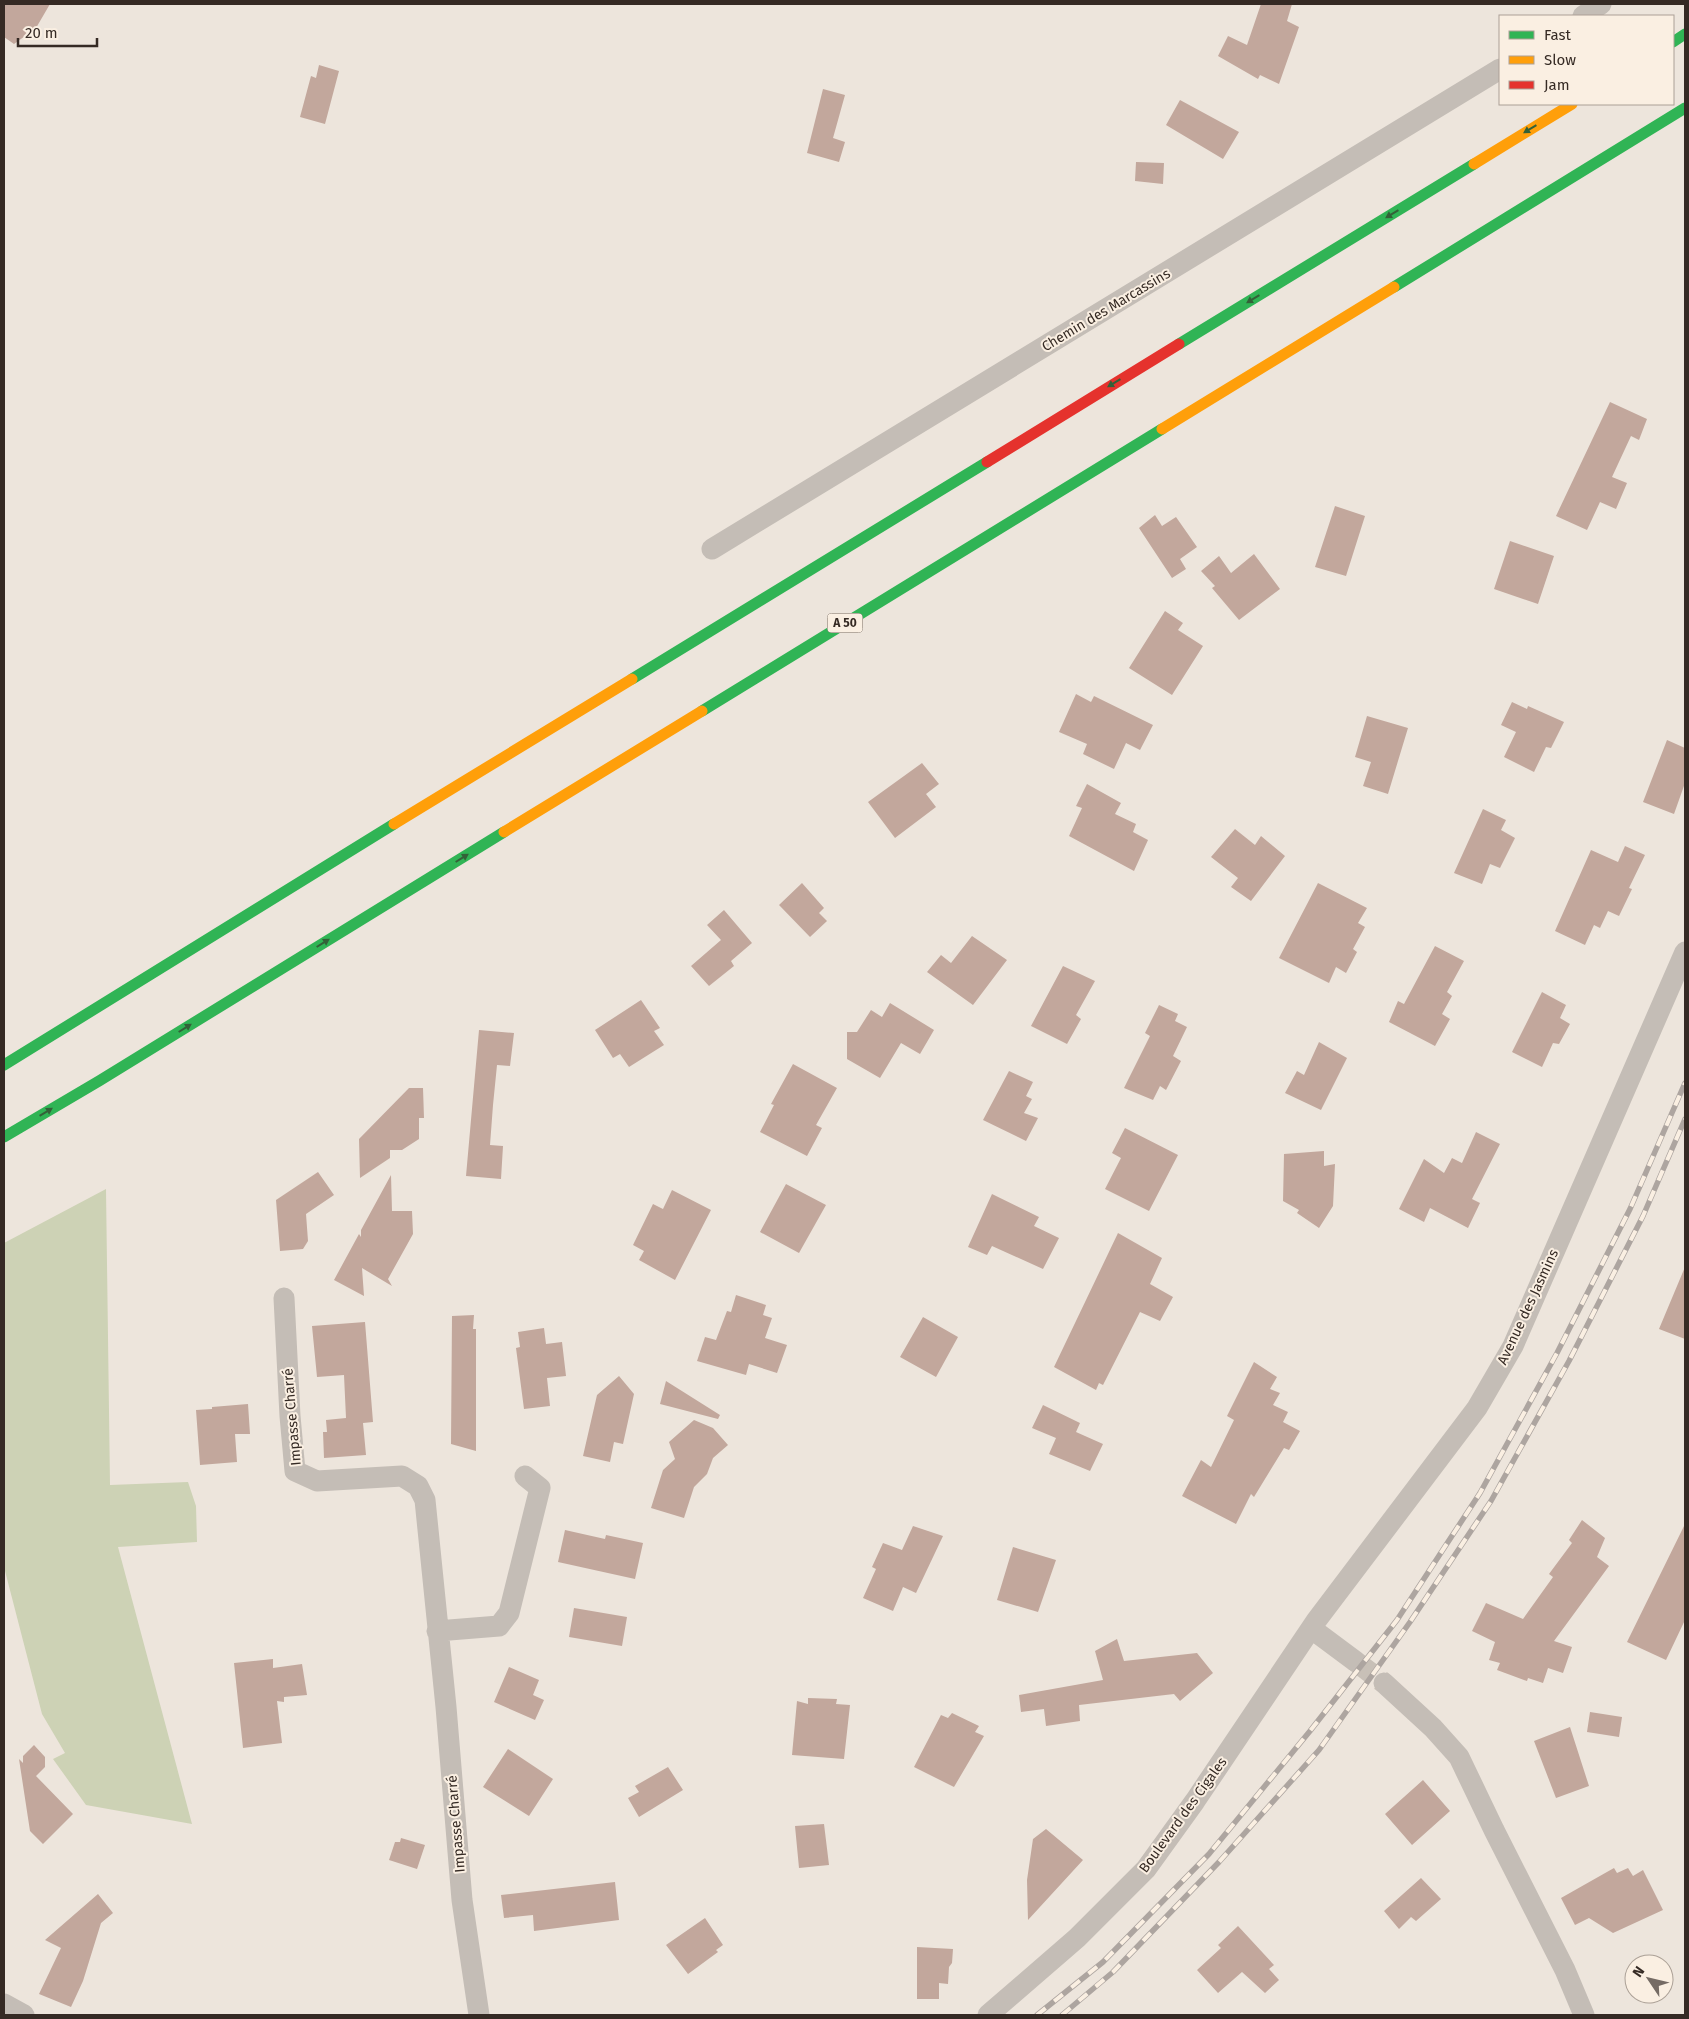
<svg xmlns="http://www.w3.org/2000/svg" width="1689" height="2019" viewBox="0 0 1689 2019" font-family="'Fira Sans',sans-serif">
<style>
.green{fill:#cdd2b5}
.building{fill:#c2a79c}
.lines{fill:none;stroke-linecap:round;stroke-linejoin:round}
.street-tunnel{stroke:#c8c0b7;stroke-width:21;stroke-dasharray:21 11;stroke-linecap:butt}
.street{stroke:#c4bdb6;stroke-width:21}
.fast{stroke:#30b455;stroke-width:11}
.slow{stroke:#ff9f0a;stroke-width:11}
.jam{stroke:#e5322d;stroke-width:11}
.rail-casing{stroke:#ada5a0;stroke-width:5.5}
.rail{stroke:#faefe2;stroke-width:4;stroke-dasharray:11;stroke-linecap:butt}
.oneway{fill:#336138}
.labels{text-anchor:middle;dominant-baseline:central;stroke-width:4;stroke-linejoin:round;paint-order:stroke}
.shield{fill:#faefe2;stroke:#70655d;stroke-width:1}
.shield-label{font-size:12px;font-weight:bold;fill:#352a24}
.street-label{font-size:14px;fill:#352a24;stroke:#faefe2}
</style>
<rect width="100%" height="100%" fill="#ede5dc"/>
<path class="green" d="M 106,1189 L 110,1485 L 188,1482 L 196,1506 L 197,1542 L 118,1547 L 192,1824 L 86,1805 L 53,1759 L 65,1753 L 42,1714 L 4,1567 L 4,1243 Z"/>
<path class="building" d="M 4,4 L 50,4 L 36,28 L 14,44 L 4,37 Z
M 1261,4 L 1292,4 L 1287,21 L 1299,27 L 1279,84 L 1260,75 L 1258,79 L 1218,56 L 1228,36 L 1247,45 Z
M 319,65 L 339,71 L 325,124 L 300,117 L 311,76 L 316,78 Z
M 823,89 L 845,95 L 833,138 L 845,142 L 839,162 L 807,153 Z
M 1180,100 L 1239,132 L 1223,159 L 1166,125 Z
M 1136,162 L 1164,163 L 1163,184 L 1135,181 Z
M 1610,402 L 1647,419 L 1639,440 L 1631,436 L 1612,477 L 1627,483 L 1616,509 L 1600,502 L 1587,530 L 1556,516 Z
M 1335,506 L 1365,516 L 1346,576 L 1315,567 Z
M 1155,515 L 1162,526 L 1176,517 L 1197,547 L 1180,559 L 1186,569 L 1172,578 L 1139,528 Z
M 1510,541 L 1554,556 L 1538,604 L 1494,589 Z
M 1254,554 L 1280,589 L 1239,620 L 1212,588 L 1215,586 L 1201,571 L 1219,556 L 1231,573 Z
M 1165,611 L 1183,623 L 1178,630 L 1203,646 L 1172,695 L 1129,668 Z
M 1076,694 L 1091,702 L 1094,696 L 1153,725 L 1140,750 L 1126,743 L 1114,769 L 1083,754 L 1087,744 L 1059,732 Z
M 1512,702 L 1527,709 L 1528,706 L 1564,722 L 1551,748 L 1546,747 L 1534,772 L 1504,757 L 1516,732 L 1501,725 Z
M 1367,716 L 1408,728 L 1388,794 L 1363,786 L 1371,762 L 1355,757 Z
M 1667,740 L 1685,748 L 1685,783 L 1674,814 L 1643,802 Z
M 922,763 L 939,784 L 926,794 L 936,807 L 895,838 L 868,802 Z
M 1087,784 L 1121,803 L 1115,814 L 1136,824 L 1133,832 L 1148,840 L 1134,871 L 1069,836 L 1082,808 L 1076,806 Z
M 1483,809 L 1506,820 L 1501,830 L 1515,838 L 1500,868 L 1490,864 L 1482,884 L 1454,873 Z
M 1235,829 L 1255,845 L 1261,836 L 1285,856 L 1251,901 L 1231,887 L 1238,878 L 1211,857 Z
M 1625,846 L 1645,855 L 1629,888 L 1632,889 L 1619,916 L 1608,911 L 1600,928 L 1594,925 L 1585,945 L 1555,931 L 1591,850 L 1618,862 Z
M 802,883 L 824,908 L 819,913 L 827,921 L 810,937 L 779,905 Z
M 1318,883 L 1367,908 L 1358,923 L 1365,927 L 1353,949 L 1357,952 L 1346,973 L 1336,967 L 1329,983 L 1279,958 Z
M 724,910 L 752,943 L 731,961 L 734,966 L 709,986 L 691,966 L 721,940 L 707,925 Z
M 972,936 L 1007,960 L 973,1005 L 927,972 L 941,955 L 951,963 Z
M 1435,946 L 1464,961 L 1447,992 L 1452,996 L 1442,1014 L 1450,1019 L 1435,1046 L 1389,1022 L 1398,1001 L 1404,1004 Z
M 1063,966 L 1095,981 L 1076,1015 L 1081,1019 L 1067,1044 L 1031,1026 Z
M 1542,992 L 1566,1005 L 1560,1018 L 1570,1024 L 1559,1044 L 1553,1043 L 1542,1067 L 1512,1052 Z
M 641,1000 L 660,1028 L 654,1031 L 664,1045 L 629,1067 L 620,1054 L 613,1058 L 595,1030 Z
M 890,1003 L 934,1030 L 920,1054 L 901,1043 L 880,1078 L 847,1059 L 847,1032 L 857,1032 L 871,1010 L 882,1017 Z
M 1159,1005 L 1178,1014 L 1175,1021 L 1187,1027 L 1173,1056 L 1181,1061 L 1166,1090 L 1160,1086 L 1153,1100 L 1124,1088 L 1150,1036 L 1145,1033 Z
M 479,1030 L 514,1033 L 510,1066 L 497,1065 L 493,1105 L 490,1145 L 503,1146 L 501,1179 L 466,1176 Z
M 1319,1042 L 1347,1058 L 1321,1110 L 1285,1093 L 1297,1071 L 1304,1075 Z
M 793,1064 L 837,1088 L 816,1125 L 822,1128 L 807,1156 L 760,1132 L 774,1105 L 771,1104 Z
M 1009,1071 L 1033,1082 L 1026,1096 L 1032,1099 L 1024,1113 L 1038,1118 L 1026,1141 L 983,1120 Z
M 409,1088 L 423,1088 L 424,1118 L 419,1118 L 419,1139 L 402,1150 L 390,1150 L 390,1158 L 360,1178 L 359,1139 Z
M 1125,1128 L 1178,1155 L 1149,1211 L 1105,1189 L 1121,1158 L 1112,1153 Z
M 1476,1132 L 1500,1144 L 1472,1199 L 1480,1203 L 1468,1228 L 1430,1208 L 1424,1222 L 1399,1209 L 1424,1159 L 1444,1173 L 1452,1158 L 1462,1163 Z
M 1324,1151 L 1324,1166 L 1335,1164 L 1333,1206 L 1319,1228 L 1297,1213 L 1299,1210 L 1283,1201 L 1284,1154 Z
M 318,1172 L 334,1195 L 306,1214 L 308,1241 L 303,1249 L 280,1251 L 276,1200 Z
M 391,1175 L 392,1211 L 412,1211 L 413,1234 L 388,1279 L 392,1286 L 362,1268 L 364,1296 L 334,1280 L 359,1234 L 361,1237 L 361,1230 Z
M 786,1184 L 826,1205 L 799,1253 L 760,1232 Z
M 672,1190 L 711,1210 L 675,1280 L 639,1260 L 644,1251 L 633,1245 L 653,1204 L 663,1209 Z
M 992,1194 L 1039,1217 L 1034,1226 L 1059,1238 L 1043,1269 L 992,1246 L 987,1255 L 968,1247 Z
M 1118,1233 L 1162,1258 L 1150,1284 L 1173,1297 L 1160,1321 L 1140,1312 L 1103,1385 L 1099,1383 L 1096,1390 L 1054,1367 Z
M 1685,1267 L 1685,1339 L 1659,1329 Z
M 736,1295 L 766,1305 L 763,1315 L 772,1318 L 765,1338 L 787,1345 L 777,1373 L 749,1364 L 746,1375 L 697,1361 L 705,1337 L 716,1340 L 727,1311 L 731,1312 Z
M 474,1315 L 473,1329 L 476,1329 L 476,1451 L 451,1444 L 452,1316 Z
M 923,1317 L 958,1337 L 936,1377 L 900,1357 Z
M 365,1322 L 373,1422 L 363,1423 L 366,1455 L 324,1458 L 323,1432 L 327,1432 L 326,1420 L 346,1418 L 344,1375 L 317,1377 L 312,1326 Z
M 544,1328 L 546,1344 L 562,1342 L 566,1376 L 547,1378 L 550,1406 L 524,1409 L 516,1348 L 520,1347 L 518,1332 Z
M 1254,1362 L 1277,1377 L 1270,1389 L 1280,1393 L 1273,1405 L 1288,1412 L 1283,1422 L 1300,1431 L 1289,1450 L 1284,1448 L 1254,1497 L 1251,1494 L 1236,1524 L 1182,1496 L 1201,1460 L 1211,1467 L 1234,1420 L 1227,1416 Z
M 619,1376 L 634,1394 L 623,1444 L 614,1442 L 610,1462 L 583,1456 L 597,1395 Z
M 666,1381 L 720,1415 L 718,1419 L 660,1404 Z
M 248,1404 L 250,1434 L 235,1434 L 237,1462 L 200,1465 L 196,1410 L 212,1409 L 212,1407 Z
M 1043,1405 L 1080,1423 L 1076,1432 L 1103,1444 L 1090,1471 L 1049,1454 L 1056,1438 L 1032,1428 Z
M 694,1420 L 713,1428 L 728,1445 L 713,1458 L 707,1474 L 694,1487 L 684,1518 L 651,1508 L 663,1470 L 675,1459 L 669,1442 Z
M 1582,1520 L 1605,1538 L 1597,1557 L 1609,1566 L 1554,1641 L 1572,1647 L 1563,1673 L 1548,1668 L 1543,1683 L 1528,1678 L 1527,1681 L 1497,1670 L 1500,1663 L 1489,1660 L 1495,1642 L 1472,1631 L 1486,1603 L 1523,1619 L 1553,1577 L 1549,1574 L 1572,1543 L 1569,1540 Z
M 1685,1524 L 1685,1620 L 1666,1660 L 1627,1642 Z
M 913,1526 L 943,1536 L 916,1593 L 903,1587 L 893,1611 L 863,1598 L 876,1569 L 872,1567 L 883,1543 L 902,1550 Z
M 565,1530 L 605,1539 L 606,1535 L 643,1543 L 635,1579 L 558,1562 Z
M 1013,1547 L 1056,1560 L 1038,1612 L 997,1600 Z
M 574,1608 L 627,1617 L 622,1646 L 569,1637 Z
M 1117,1639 L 1124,1661 L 1197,1653 L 1213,1673 L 1180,1701 L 1174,1694 L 1079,1705 L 1080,1721 L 1046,1726 L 1044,1709 L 1021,1712 L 1019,1695 L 1103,1680 L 1095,1651 Z
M 273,1659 L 273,1668 L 302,1664 L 307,1695 L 284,1697 L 284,1702 L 277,1701 L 282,1743 L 243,1748 L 234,1663 Z
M 509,1667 L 539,1680 L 533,1695 L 544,1700 L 535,1720 L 494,1702 Z
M 808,1698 L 837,1699 L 836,1704 L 850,1705 L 844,1759 L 792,1755 L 797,1701 L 808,1704 Z
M 1590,1712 L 1622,1717 L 1619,1737 L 1587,1732 Z
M 952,1713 L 979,1726 L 975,1732 L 984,1736 L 954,1787 L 914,1767 L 941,1715 L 948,1718 Z
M 1570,1727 L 1589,1786 L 1556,1798 L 1534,1741 Z
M 34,1745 L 45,1757 L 45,1767 L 36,1776 L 73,1814 L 43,1844 L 30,1831 L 19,1759 L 23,1763 L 23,1756 Z
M 508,1749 L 553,1779 L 529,1816 L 483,1787 Z
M 668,1767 L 683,1790 L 639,1817 L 628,1798 L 639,1792 L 635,1786 Z
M 1423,1780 L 1450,1811 L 1412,1845 L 1385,1814 Z
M 824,1824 L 829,1865 L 799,1868 L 795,1826 Z
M 1046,1829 L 1083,1860 L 1028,1920 L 1027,1880 L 1033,1839 Z
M 401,1838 L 425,1845 L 417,1869 L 389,1860 L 395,1842 L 400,1842 Z
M 1614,1868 L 1617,1873 L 1628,1868 L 1633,1876 L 1643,1870 L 1663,1910 L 1613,1933 L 1589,1918 L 1575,1925 L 1561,1898 Z
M 1421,1878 L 1441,1899 L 1416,1921 L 1411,1917 L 1399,1929 L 1384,1911 Z
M 615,1882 L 619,1920 L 534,1931 L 533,1915 L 504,1918 L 501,1895 Z
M 98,1894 L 113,1913 L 101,1923 L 83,1981 L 71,2007 L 39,1994 L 61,1948 L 45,1940 Z
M 705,1918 L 723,1945 L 716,1950 L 718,1952 L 688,1974 L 666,1945 Z
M 1238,1926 L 1274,1965 L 1269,1969 L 1279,1980 L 1265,1993 L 1242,1972 L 1218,1993 L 1197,1970 L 1221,1948 L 1218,1945 Z
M 917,1947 L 953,1949 L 952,1963 L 949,1967 L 948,1984 L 939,1983 L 939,1999 L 917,1999 Z"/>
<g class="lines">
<path class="street-tunnel" d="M 1355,1661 L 1384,1683"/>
<path class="street" d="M 1583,16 L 1601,4
M 712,549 L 1500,69
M 284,1298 L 290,1416 L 295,1471 L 317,1481 L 402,1476 L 418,1486 L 425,1500 L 446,1707 L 462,1900 L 479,2015
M 1312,1629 L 1355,1661
M 437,1631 L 499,1626 L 509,1613 L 540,1488 L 525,1476
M 1384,1683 L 1433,1728 L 1459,1757 L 1494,1830 L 1565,1970 L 1584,2015
M 4,2004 L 24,2015
M 988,2015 L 1077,1938 L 1146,1869 L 1195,1801 L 1316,1621 L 1477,1408 L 1513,1346 L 1685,952"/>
<path class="fast" d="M 1673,42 L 1685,34
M 1394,287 L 1685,108
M 1179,344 L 1474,164
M 632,679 L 987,462
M 702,711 L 1162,429
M 4,1065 L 394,824
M 4,1137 L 99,1081 L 504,832"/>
<path class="slow" d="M 1474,164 L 1572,104
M 1162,429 L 1394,287
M 394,824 L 632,679
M 504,832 L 702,711"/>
<path class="jam" d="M 987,462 L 1179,344"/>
<g class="rail-casing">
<path id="rail" d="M 1037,2015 L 1103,1962 L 1209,1854 L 1310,1731 L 1397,1620 L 1480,1493 L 1557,1353 L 1630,1209 L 1685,1083
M 1062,2015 L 1113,1972 L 1219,1862 L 1319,1750 L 1410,1622 L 1491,1501 L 1569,1361 L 1643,1216 L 1685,1119"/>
</g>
<use href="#rail" class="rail"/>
</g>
<defs><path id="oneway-solid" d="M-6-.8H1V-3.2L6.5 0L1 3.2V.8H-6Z" transform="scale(1.25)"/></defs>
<g class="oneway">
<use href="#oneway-solid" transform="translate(1530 129) rotate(149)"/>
<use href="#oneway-solid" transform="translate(1392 214) rotate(149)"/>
<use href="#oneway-solid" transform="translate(1253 299) rotate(149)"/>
<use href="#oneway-solid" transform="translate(1114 383) rotate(149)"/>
<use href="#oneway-solid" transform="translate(462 858) rotate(-32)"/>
<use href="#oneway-solid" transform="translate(323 943) rotate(-32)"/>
<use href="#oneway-solid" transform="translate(185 1028) rotate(-32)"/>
<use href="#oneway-solid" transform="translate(46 1112) rotate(-31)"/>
</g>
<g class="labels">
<rect class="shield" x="827.5" y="613.5" width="35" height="19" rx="4"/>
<g class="shield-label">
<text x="845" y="623">A 50</text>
</g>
<g class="street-label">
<text transform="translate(1106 310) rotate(-31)">Chemin des Marcassins</text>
<text transform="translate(1528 1307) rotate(-65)">Avenue des Jasmins</text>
<text transform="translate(292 1417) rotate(-95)">Impasse Charré</text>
<text transform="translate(1183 1815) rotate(-54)">Boulevard des Cigales</text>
<text transform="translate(456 1824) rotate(-95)">Impasse Charré</text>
</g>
</g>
<rect width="1689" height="2019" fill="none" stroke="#352a24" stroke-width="10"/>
<rect x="1499" y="15" width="175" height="90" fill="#faefe2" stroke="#aba096"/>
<rect x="1509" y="31" width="25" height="8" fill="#30b455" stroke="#aba096"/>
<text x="1544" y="40" font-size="15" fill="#352a24">Fast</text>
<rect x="1509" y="56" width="25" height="8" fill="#ff9f0a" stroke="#aba096"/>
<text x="1544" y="65" font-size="15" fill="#352a24">Slow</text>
<rect x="1509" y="81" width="25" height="8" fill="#e5322d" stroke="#aba096"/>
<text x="1544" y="90" font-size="15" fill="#352a24">Jam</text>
<g transform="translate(1649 1979) rotate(305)"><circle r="24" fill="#faefe2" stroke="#aba096"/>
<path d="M0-4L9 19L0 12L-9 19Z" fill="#756b64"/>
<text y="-8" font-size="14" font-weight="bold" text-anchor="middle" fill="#352a24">N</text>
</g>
<path d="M18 38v8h79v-8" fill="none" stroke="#352a24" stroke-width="2.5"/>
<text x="25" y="38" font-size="15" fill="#352a24" stroke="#faefe2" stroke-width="4" paint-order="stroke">20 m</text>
</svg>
